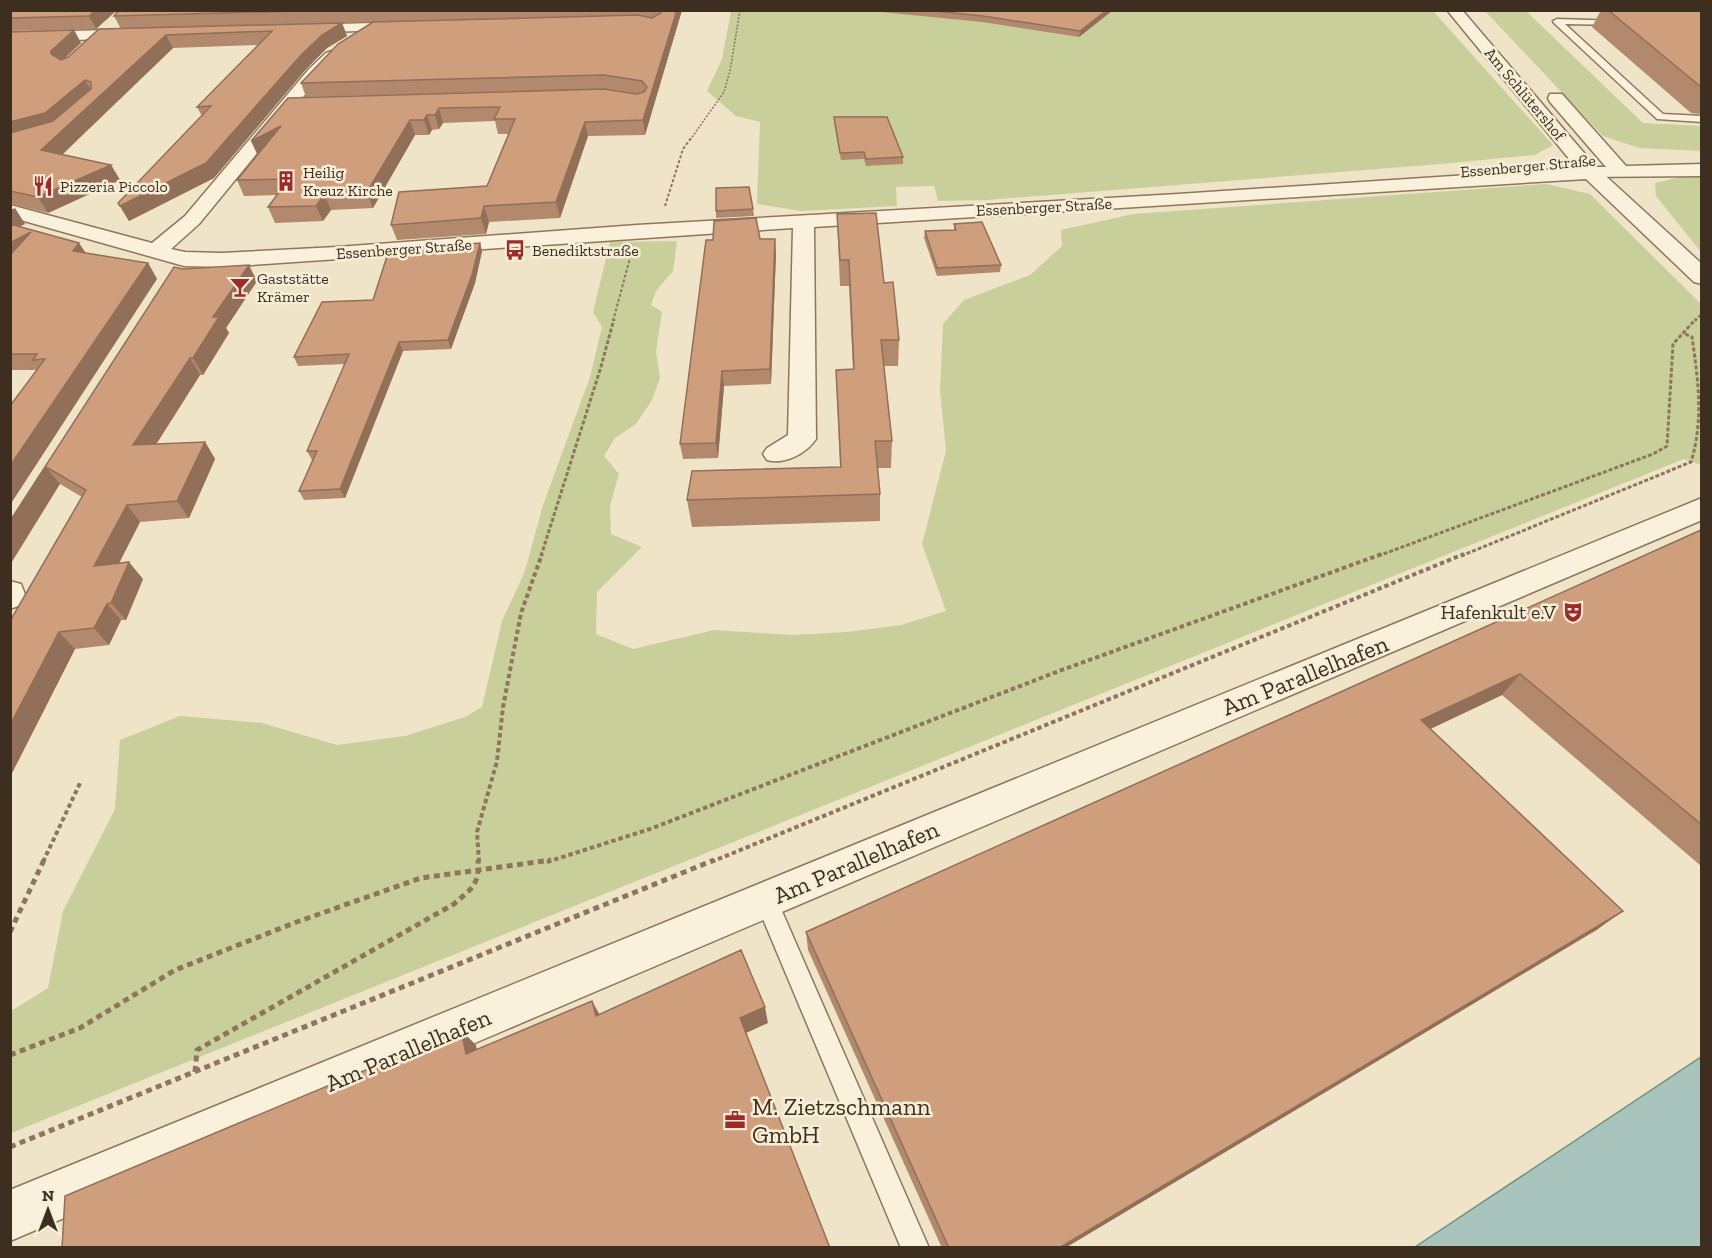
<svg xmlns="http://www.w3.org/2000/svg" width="1712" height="1258" viewBox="0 0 1712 1258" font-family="'Zilla Slab',serif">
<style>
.green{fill:#c9cf9b}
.water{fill:#a9c4bc;stroke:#6f938a;stroke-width:1.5}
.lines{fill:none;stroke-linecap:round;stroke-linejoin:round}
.service-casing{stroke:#8d765c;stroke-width:3}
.minor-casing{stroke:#8d765c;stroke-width:3}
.tertiary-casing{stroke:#8d765c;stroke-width:3}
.path-far4{stroke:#8d765c;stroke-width:1.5;stroke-dasharray:2 1.5;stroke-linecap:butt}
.path-far3{stroke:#8d765c;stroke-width:2;stroke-dasharray:3 2;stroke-linecap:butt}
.path-far2{stroke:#8d765c;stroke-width:3;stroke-dasharray:4 2;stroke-linecap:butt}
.path-far1{stroke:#8d765c;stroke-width:4;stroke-dasharray:4.5 3;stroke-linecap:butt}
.path{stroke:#8d765c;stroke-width:5;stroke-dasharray:6 4.5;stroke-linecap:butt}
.service{fill:#faf1dc;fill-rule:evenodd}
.minor{fill:#faf1dc;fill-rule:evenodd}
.tertiary{fill:#faf1dc;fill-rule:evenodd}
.wall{fill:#b2896c}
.shaded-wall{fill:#916f58}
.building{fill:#cf9f7d;stroke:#916f58;stroke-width:1.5}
.labels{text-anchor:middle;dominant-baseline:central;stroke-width:5;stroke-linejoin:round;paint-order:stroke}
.far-street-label{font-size:16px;fill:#3d2e20;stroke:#f7eed8}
.far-poi-label{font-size:16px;fill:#3d2e20;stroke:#f7eed8;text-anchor:start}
.poi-label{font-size:20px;fill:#3d2e20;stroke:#f7eed8;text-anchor:end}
.near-street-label{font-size:24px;fill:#3d2e20;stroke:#f7eed8}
.near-poi-label{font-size:24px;fill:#3d2e20;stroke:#f7eed8;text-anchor:start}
</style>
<rect width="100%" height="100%" fill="#f0e4c8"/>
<path class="green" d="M 731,11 L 1433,11 L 1553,145 L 1535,155 L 1441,164 L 987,200 L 938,201 L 934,186 L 896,187 L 897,206 L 801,211 L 757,204 L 760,122 L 736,116 L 707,91 L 722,59 Z
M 1485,11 L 1526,11 L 1643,123 L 1701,126 L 1701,151 L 1639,148 L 1603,136 Z
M 1681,177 L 1701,177 L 1701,252 L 1656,196 L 1655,183 Z
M 1546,184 L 1590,194 L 1701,304 L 1701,465 L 1684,459 L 11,1133 L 11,1011 L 48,988 L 63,911 L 115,809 L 120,740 L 180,716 L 262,723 L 337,745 L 405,736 L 465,717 L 482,707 L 502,621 L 525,571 L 543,505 L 590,377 L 602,327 L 593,312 L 610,242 L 677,241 L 673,271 L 656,291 L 651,305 L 662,312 L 656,352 L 660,378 L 652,400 L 636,424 L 615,438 L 604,456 L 619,474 L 610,506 L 611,534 L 642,547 L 597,592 L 596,634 L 633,649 L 714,630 L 792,635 L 847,632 L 901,625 L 946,611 L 922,544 L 946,451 L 940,391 L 943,324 L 964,300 L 1030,275 L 1062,246 L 1061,230 L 1133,214 Z"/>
<path class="water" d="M 1701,1057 L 1701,1247 L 1415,1247 Z"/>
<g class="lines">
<g class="service-casing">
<path id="service" d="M 1557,19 L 1622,21 L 1622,25 L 1619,25 L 1565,24 L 1663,114 L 1702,116 L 1702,122 L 1657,119 L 1554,23 L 1553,21 Z
M 766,889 L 774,893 L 929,1248 L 901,1248 L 755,900 L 758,893 Z"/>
</g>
<g class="minor-casing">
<path id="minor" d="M 410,22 L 417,26 L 415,29 L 300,33 L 293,29 L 300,25 Z
M 138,29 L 143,31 L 146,34 L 143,37 L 10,43 L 10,33 Z
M 332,51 L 340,56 L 321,75 L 199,224 L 171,249 L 185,252 L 222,253 L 337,247 L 637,225 L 1178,194 L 1591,167 L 1598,169 L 1702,264 L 1702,284 L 1694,282 L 1586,179 L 814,227 L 816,439 C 806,454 784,465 767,460 L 763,454 L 767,448 L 788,435 L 793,228 L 222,267 L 184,266 L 10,217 L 10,205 L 152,243 L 185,216 L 309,69 L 326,53 Z
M 1702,498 L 1702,520 L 10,1241 L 10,1190 Z
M 10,581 L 21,584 L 26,597 L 21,605 L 10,609 Z"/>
</g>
<g class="tertiary-casing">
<path id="tertiary" d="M 1447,10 L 1462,10 L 1596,167 L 1606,167 L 1550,102 L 1548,98 L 1550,94 L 1562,94 L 1626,166 L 1702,164 L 1702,176 L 1584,177 Z"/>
</g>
<path class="path-far4" d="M 690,140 L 724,92 L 730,71 L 740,10"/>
<path class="path-far3" d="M 665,206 L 683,149 L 691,138
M 613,321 L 630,258
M 1695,321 L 1702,313"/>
<path class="path-far2" d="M 541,556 L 600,370 L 614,319
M 1378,556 L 1653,454 L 1667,446 L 1673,344 L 1696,319
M 1461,556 L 1691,462 C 1704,420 1698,379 1692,337 L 1683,333"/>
<path class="path-far1" d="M 43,862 L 81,781
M 479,862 L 477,832 L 497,761 L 503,707 L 521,613 L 542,554
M 547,862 L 650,829 L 1059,671 L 1382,554
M 711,862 L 1464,554"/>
<path class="path" d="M 10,932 L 44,860
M 10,1055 L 80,1028 L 175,970 L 294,923 L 421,878 L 551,860
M 195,1072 L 197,1050 L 454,904 C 471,889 480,885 478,860
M 10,1147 L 714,860"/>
<use href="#service" class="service"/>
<use href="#minor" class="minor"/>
<use href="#tertiary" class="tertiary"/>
</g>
<path class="wall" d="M 10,10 L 117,10 L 96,29 L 10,31 Z
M 119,10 L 682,10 L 645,135 L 588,136 L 560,218 L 489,222 L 486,234 L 397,240 L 391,225 L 487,186 L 509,134 L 498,134 L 495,121 L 443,123 L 439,129 L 432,130 L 429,135 L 415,135 L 373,208 L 331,210 L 323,221 L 275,223 L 268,207 L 277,195 L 244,196 L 237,180 L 258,155 L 288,98 L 638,94 L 607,89 L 306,97 L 301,83 L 373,22 L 121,29 L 114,16 Z
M 861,10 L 1113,10 L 1079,37 L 982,22 Z
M 1601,10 L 1701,10 L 1701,114 L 1691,113 L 1592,27 Z
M 342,23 L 347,36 L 327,48 L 307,68 L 214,178 L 129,221 L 118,203 L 202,116 L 197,107 L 258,45 L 173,48 L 62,155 L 111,165 L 120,180 L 48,213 L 10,204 L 10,32 L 74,30 L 81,43 L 65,58 L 68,57 L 99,29 Z
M 834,117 L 903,157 L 903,164 L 866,166 L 864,159 L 841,160 L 834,123 Z
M 10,207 L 25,224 L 19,227 L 86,253 L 148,263 L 157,279 L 37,370 L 10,370 Z
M 753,209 L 754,216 L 716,218 L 716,211 Z
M 837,214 L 884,283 L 899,340 L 898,366 L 884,366 L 892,441 L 891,468 L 878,468 L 880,494 L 880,521 L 692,527 L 687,500 L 840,467 L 836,370 L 853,370 L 849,286 L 840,286 Z
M 954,224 L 1001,265 L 1000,272 L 937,276 L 924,238 L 925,231 L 954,230 Z
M 760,239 L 776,253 L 771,384 L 724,386 L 718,458 L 683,459 L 680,444 Z
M 480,243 L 482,251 L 475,283 L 451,349 L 403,351 L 345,498 L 304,500 L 299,491 L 312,460 L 307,451 L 345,364 L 298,366 L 294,357 L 373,300 Z
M 174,267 L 257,281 L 226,328 L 229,333 L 203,375 L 200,375 L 156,444 L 205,442 L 215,459 L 189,518 L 140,522 L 119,563 L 143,579 L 126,620 L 121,620 L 109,645 L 75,649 L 10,777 L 82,497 L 60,484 L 10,521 Z
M 1701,530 L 1701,866 L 1502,695 L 1430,729 L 1598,929 L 1065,1248 L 942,1248 L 808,950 L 806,932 Z"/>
<path class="shaded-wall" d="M 96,10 L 117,10 L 96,29 L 89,16 Z
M 677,10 L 682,10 L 645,135 L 643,120 Z
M 1107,10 L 1113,10 L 1079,37 L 1080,31 Z
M 342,23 L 347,36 L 327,48 L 307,68 L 214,178 L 129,221 L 120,206 L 302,54 L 322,35 Z
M 74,30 L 81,43 L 58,64 L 51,54 L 51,51 Z
M 166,35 L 173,48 L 51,165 L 41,150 Z
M 85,80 L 93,94 L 54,127 L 10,140 L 10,122 Z
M 439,108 L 443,123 L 439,129 L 435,115 Z
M 427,115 L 432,130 L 429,135 L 424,120 Z
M 410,120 L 415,135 L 373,208 L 367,192 Z
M 585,122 L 588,136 L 560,218 L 556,202 Z
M 281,126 L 258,156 L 251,141 Z
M 111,165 L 120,180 L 48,213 L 38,197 Z
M 324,195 L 331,210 L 323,221 L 316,206 Z
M 484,206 L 489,222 L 486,234 L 481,218 Z
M 15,208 L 25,224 L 10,230 L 10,210 Z
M 31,232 L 10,264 L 10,243 Z
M 775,239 L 776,253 L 771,384 L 770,369 Z
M 79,243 L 90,259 L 73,251 Z
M 480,243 L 482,251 L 475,283 L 451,349 L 448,340 Z
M 148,263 L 157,279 L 10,505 L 10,466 Z
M 249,265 L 257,281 L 226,328 L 229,333 L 203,375 L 193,358 L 213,317 Z
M 399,342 L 403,351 L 345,498 L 340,489 Z
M 190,358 L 200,375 L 145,462 L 133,445 Z
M 722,371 L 724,386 L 718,458 L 716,443 Z
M 205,442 L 215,459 L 189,518 L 177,501 Z
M 46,467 L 60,484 L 10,565 L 10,522 Z
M 127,505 L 140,522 L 109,583 L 94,566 Z
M 129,562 L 143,579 L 126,620 L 111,603 Z
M 107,604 L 121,620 L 109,645 L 94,628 Z
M 59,632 L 75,649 L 10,777 L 10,725 Z
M 1520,674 L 1502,695 L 1405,741 L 1421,720 Z
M 1623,911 L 1598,929 L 1065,1248 L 1059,1248 Z
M 592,1001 L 601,1017 L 596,1016 Z
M 765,1007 L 768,1023 L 744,1034 L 740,1018 Z
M 461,1030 L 476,1045 L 480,1069 L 466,1054 Z"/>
<path class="building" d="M 10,10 L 96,10 L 89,16 L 10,18 Z
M 119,10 L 332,10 L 114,16 Z
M 660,10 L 677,10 L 643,120 L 585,122 L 556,202 L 484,206 L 481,218 L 391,225 L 399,192 L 487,186 L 515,119 L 494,119 L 500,107 L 439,108 L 435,115 L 427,115 L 424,120 L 410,120 L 367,192 L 324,195 L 316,206 L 268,207 L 289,179 L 237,180 L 281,126 L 251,141 L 288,98 L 604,89 L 636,94 L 644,92 L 647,87 L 642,81 L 604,75 L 301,83 L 338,44 L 373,22 L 638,15 L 652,18 L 661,13 Z
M 925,10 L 1107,10 L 1080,31 L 983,16 Z
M 1608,10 L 1701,10 L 1701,87 Z
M 342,23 L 322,35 L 302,54 L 206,163 L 120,206 L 118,203 L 211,106 L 197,107 L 272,31 L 166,35 L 41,150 L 111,165 L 38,197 L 10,191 L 10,133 L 53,121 L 91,89 L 91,82 L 85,80 L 45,113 L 10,122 L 10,32 L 74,30 L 51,51 L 51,54 L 61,60 L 68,57 L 99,29 Z
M 834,117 L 887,117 L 903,157 L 866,159 L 864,152 L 840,153 Z
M 749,187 L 753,209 L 716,211 L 716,188 Z
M 876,213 L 884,283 L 893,282 L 899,340 L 881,340 L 892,441 L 875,441 L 880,494 L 687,500 L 692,471 L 841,467 L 836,370 L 854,369 L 849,260 L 840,260 L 837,214 Z
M 756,218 L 760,239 L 775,239 L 770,369 L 722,371 L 716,443 L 680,444 L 706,240 L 713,240 L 714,221 Z
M 982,222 L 1001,265 L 937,268 L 925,231 L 956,230 L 954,224 Z
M 10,224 L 79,243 L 73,251 L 148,263 L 10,466 L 10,406 L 45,359 L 33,360 L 37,354 L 10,354 L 10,255 L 31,232 L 10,243 Z
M 480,243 L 472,275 L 448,340 L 399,342 L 340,489 L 299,491 L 317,451 L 307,451 L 349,354 L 294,357 L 322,302 L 373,300 L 389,250 Z
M 249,265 L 213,317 L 219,317 L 193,358 L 190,358 L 133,445 L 205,442 L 177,501 L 127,505 L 94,566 L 129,562 L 111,603 L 107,604 L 94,628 L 59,632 L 10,725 L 10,621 L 86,490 L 46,467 L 10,522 L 10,521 L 174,267 L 183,269 Z
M 1701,530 L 1701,824 L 1520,674 L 1421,720 L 1623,911 L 1059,1248 L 949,1248 L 806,932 Z
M 741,950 L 765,1007 L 740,1018 L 830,1248 L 62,1248 L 65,1196 L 461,1030 L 466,1054 L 592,1001 L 596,1016 Z"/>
<defs>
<g id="building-bare" transform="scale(1.62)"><path d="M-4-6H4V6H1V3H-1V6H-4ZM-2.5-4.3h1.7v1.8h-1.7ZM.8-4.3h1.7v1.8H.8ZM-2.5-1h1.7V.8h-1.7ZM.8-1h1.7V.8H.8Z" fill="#9e2a2b" stroke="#f7eed8" stroke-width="2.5" paint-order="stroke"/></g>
<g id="restaurant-bare" transform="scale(1.62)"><path d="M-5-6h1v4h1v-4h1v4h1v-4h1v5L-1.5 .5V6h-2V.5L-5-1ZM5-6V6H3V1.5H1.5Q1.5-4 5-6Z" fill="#9e2a2b" stroke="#f7eed8" stroke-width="2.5" paint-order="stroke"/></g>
<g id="bus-bare" transform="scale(1.62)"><path d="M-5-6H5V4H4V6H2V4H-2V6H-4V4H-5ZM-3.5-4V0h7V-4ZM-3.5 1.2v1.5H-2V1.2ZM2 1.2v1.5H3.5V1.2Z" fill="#9e2a2b" stroke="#f7eed8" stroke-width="2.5" paint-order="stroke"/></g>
<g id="bar-bare" transform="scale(1.62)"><path d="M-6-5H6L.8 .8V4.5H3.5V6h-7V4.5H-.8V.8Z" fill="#9e2a2b" stroke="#f7eed8" stroke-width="2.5" paint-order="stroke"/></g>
<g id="theatre-bare" transform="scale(1.62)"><path d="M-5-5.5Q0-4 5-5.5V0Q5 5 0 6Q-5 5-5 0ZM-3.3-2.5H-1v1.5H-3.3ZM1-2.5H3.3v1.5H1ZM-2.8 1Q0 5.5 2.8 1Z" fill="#9e2a2b" stroke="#f7eed8" stroke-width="2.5" paint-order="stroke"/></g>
<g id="office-bare" transform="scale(1.62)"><path d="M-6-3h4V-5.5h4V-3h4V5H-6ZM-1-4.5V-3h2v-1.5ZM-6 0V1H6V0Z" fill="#9e2a2b" stroke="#f7eed8" stroke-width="2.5" paint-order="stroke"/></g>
</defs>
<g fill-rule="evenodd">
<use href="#building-bare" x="286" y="181"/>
<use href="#restaurant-bare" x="43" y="186"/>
<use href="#bus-bare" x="515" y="250"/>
<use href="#bar-bare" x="240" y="287"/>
<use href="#theatre-bare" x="1573" y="612"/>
<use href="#office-bare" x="735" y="1120"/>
</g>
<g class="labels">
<g class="far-street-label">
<text transform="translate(1525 94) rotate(50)">Am Schlütershof</text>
<text transform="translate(1528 166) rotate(-5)">Essenberger Straße</text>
<text transform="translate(1044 207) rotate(-3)">Essenberger Straße</text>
<text transform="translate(404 249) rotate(-4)">Essenberger Straße</text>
</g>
<g class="far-poi-label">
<text x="303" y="172">Heilig<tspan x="303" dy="18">Kreuz Kirche</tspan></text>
<text x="60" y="186">Pizzeria Piccolo</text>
<text x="532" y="250">Benediktstraße</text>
<text x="257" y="278">Gaststätte<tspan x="257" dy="18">Krämer</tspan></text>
</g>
<g class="poi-label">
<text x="1556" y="612">Hafenkult e.V</text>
</g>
<g class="near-street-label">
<text transform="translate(1305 675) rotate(-22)">Am Parallelhafen</text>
<text transform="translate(856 862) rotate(-23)">Am Parallelhafen</text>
<text transform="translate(408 1050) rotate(-23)">Am Parallelhafen</text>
</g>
<g class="near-poi-label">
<text x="752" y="1106">M. Zietzschmann<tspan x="752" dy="28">GmbH</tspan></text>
</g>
</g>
<rect width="1712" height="1258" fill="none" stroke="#3d2e20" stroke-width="24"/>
<g transform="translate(48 1210)" stroke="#f7eed8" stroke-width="4.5" paint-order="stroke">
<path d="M0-4.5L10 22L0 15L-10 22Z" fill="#3d2e20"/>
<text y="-9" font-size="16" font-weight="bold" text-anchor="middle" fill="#3d2e20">N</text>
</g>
</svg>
